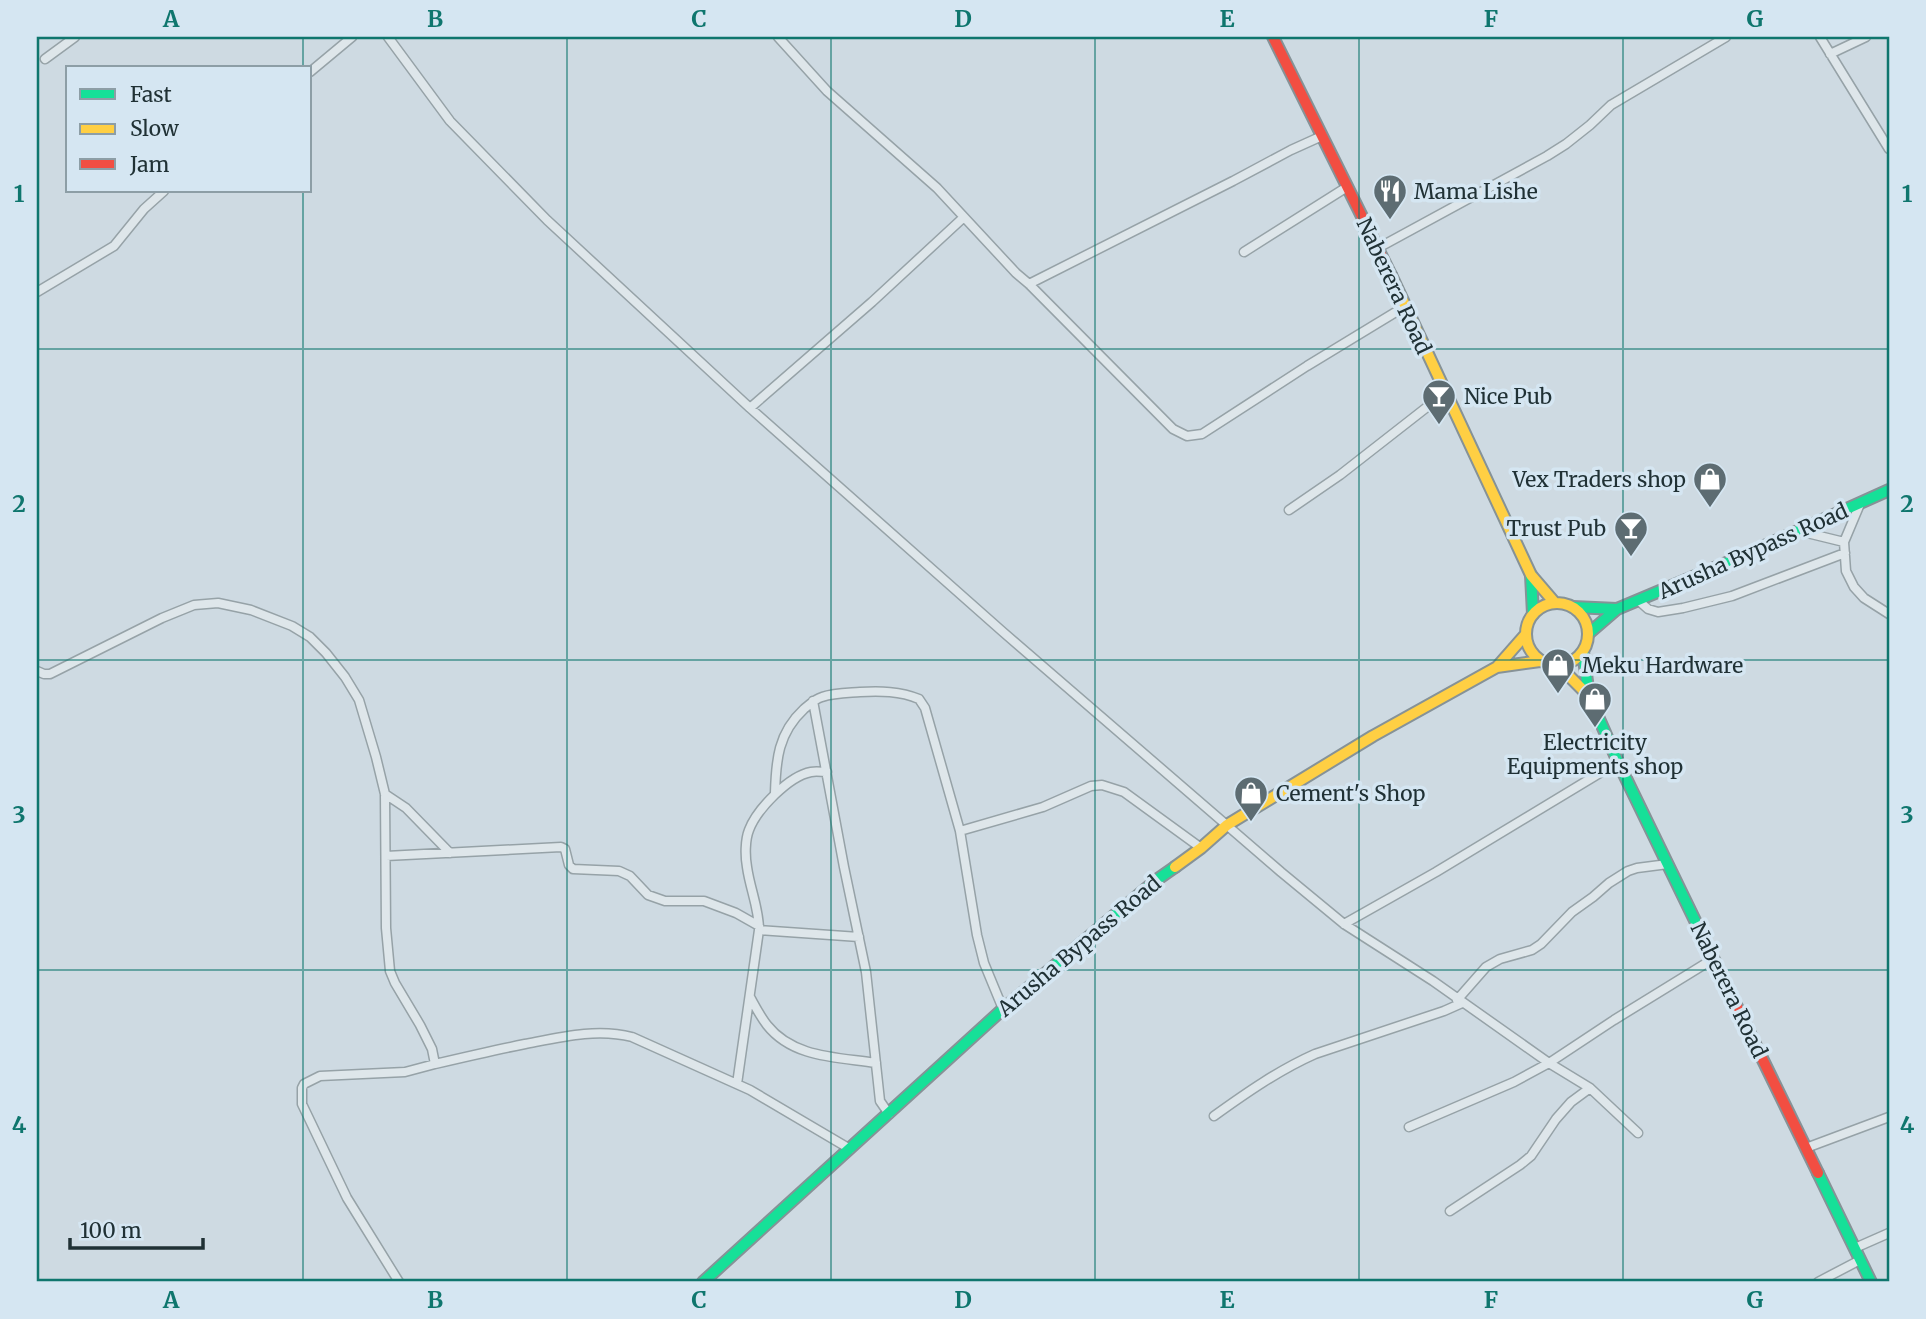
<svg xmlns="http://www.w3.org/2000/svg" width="1926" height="1319" viewBox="0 0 1926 1319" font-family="Merriweather,serif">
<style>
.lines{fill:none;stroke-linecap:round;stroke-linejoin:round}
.street-casing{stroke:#96a2a7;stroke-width:11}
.fast-casing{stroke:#869297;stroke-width:14}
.slow-casing{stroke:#869297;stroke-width:14}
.jam-casing{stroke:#869297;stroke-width:14}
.street{stroke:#dee6ea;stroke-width:8}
.fast{stroke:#16e098;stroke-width:10}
.slow{stroke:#ffcf43;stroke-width:10}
.jam{stroke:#f24e42;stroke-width:10}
.grid{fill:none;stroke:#0f766e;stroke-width:2;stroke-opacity:0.55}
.labels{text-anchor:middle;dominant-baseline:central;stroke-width:7;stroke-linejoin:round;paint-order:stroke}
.poi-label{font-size:21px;fill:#203135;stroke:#d5e6f2;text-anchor:start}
.street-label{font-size:21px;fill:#203135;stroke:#d5e6f2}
.neatline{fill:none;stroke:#0f766e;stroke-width:2.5}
.grid-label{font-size:23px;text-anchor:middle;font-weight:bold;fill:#0f766e}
</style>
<rect width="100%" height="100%" fill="#cedae2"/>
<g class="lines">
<g class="street-casing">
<path id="street" d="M 388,37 L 450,121 L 547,220 L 750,408 L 1003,632 L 1281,872 L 1344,924 L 1433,981 L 1549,1063 L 1590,1088 L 1638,1133
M 778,37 L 827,91 L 937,188 L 1016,273 L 1029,284 L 1173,429 L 1187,436 L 1202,434 L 1307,366 L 1404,307
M 1820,37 L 1889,149
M 1830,54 L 1866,37
M 45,59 L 75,37
M 310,72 L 352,37
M 1378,248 L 1547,156 L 1566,144 L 1590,125 L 1611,105 L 1726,37
M 1244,252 L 1347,187
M 1029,284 L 1233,181 L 1291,150 L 1322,136
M 37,292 L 114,246 L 144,209 L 164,191
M 750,408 L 872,302 L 964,217
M 1860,504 L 1844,542 L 1846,571 L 1854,587 L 1864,598 L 1889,614
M 1289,510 L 1340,475 L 1445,393
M 1799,531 L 1844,542
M 1639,601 L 1648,609 L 1658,612 L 1683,608 L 1732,596 L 1845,553
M 37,671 L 44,674 L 50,674 L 162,618 L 194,605 L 218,603 L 251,610 L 292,626 L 310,637 L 326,653 L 345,677 L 359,700 L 376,757 L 385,794 L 386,928 L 390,971 L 395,983 L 420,1025 L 432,1049 L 435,1064 L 405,1072 L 320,1076 L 304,1084 L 302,1088 L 302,1104 L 347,1198 L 399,1282
M 813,701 L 844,867 L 866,972 L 880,1101 L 889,1114
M 775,793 C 776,760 778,733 804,709 C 810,704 815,699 822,697 C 834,693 848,693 860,692 C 880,691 900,691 919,699 L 925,708 L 960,831 L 977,935 L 984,963 L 1003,1009
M 385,794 L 406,808 L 450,853
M 960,831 L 1043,807 L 1091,786 L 1102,785 L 1124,792 L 1201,848
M 386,856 L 561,847 L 565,849 L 569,865 L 573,869 L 619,871 L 630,876 L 648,895 L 665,901 L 704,901 L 736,913 L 759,926
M 1344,924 L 1436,872 L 1618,762
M 759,930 L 859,937
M 750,997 C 755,1006 760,1016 767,1025 C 793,1058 837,1057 876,1063
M 1457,1000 L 1486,967 L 1500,959 L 1532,950 L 1541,944 L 1572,912 L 1593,897 L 1609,883 L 1628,871 L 1637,868 L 1668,864
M 435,1064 C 465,1057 495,1050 525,1044 C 561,1037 597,1028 632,1037 L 750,1090 L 850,1149
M 737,1084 L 759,930 C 759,908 750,889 747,867 C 745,856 745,840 749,830 C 757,809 789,776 811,772 C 816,771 822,772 827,772
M 1214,1116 C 1246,1093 1279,1070 1315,1054 L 1444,1011 L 1462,1003
M 1409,1127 L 1514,1082 L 1549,1063 L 1614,1020 L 1713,959
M 1806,1148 L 1889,1117
M 1450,1211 L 1520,1165 L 1531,1156 L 1556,1119 L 1571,1102 L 1590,1088
M 1855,1248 L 1889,1233
M 1818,1282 L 1860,1260"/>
</g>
<g class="fast-casing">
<path id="fast" d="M 1531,575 L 1533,614
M 1573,607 L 1617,609
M 1588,634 L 1617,609 L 1731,561 L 1889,490
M 1583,652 L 1589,696 L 1618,762 L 1720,972
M 1818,1173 L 1871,1282
M 703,1282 L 1003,1009 L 1155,881 L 1175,867"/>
</g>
<g class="slow-casing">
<path id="slow" d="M 1391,275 L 1531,575 L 1555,603
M1526 634a31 31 0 1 1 62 0a31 31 0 1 1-62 0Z
M 1558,665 L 1589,696
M 1497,667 L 1540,661
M 1175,867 L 1201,848 L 1227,825 L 1373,736 L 1497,667 L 1526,634"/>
</g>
<g class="jam-casing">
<path id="jam" d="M 1273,37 L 1391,275
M 1720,972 L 1818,1173"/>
</g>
<use href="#street" class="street"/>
<use href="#fast" class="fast"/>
<use href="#slow" class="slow"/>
<use href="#jam" class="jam"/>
</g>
<path class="grid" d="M 303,37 L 303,68M 567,37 L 567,1282M 831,37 L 831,1282M 1095,37 L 1095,1282M 1359,37 L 1359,1282M 1623,37 L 1623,1282M 303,191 L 303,1282M 37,349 L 1889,349M 37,660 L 1889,660M 37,970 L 1889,970"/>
<defs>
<g id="restaurant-pin" transform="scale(1.75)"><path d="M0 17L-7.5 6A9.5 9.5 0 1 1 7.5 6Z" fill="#5d6c72" stroke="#d5e6f2"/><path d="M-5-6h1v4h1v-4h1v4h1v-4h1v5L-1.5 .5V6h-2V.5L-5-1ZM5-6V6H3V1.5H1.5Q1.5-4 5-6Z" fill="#fff"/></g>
<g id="bar-pin" transform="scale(1.75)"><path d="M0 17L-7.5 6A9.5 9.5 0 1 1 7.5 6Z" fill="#5d6c72" stroke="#d5e6f2"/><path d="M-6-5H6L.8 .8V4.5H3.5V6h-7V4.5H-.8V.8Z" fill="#fff"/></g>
<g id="shop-pin" transform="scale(1.75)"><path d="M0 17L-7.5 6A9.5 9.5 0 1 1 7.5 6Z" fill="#5d6c72" stroke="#d5e6f2"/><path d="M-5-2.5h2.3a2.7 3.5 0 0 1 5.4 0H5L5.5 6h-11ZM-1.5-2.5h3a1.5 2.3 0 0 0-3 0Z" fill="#fff"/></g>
</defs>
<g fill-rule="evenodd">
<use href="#restaurant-pin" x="1390" y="191"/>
<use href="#bar-pin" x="1439" y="396"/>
<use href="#shop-pin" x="1710" y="479"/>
<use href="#bar-pin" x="1631" y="528"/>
<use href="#shop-pin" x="1558" y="665"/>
<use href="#shop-pin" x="1595" y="699"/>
<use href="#shop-pin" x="1251" y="793"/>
</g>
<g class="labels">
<g class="poi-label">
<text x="1414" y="191">Mama Lishe</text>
<text x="1464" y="396">Nice Pub</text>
<text x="1686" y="479" text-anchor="end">Vex Traders shop</text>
<text x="1606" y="528" text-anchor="end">Trust Pub</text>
<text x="1582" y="665">Meku Hardware</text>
<text x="1595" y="742" text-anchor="middle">Electricity<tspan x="1595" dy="24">Equipments shop</tspan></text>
<text x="1276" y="793">Cement's Shop</text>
</g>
<g class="street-label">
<text transform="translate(1394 286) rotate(65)">Naberera Road</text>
<text transform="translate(1753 551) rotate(-24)">Arusha Bypass Road</text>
<text transform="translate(1079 946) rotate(-40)">Arusha Bypass Road</text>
<text transform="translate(1729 990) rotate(64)">Naberera Road</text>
</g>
</g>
<rect width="1926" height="1319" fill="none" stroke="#d5e6f2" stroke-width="77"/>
<rect x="66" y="66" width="245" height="126" fill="#d5e6f2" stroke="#8d9ea6" stroke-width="2"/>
<rect x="80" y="89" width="35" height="10" fill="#16e098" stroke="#8d9ea6" stroke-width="2"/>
<text x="130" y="102" font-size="21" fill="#203135">Fast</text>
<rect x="80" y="124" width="35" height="10" fill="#ffcf43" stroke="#8d9ea6" stroke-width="2"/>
<text x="130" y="136" font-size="21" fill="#203135">Slow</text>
<rect x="80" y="159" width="35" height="10" fill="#f24e42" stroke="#8d9ea6" stroke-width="2"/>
<text x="130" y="172" font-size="21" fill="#203135">Jam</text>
<path d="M70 1238v10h133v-10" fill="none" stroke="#203135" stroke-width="3.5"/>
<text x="80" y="1238" font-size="21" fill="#203135" stroke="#d5e6f2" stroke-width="5" paint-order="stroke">100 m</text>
<rect x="38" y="38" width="1850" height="1242" class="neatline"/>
<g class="grid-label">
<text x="171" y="27">A</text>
<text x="435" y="27">B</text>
<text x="699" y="27">C</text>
<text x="963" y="27">D</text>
<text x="1227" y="27">E</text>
<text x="1491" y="27">F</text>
<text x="1755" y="27">G</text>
<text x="19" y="202">1</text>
<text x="1907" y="202">1</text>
<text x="19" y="512">2</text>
<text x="1907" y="512">2</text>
<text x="19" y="823">3</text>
<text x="1907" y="823">3</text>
<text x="19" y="1133">4</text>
<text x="1907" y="1133">4</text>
<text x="171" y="1308">A</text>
<text x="435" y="1308">B</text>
<text x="699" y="1308">C</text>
<text x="963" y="1308">D</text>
<text x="1227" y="1308">E</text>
<text x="1491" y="1308">F</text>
<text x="1755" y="1308">G</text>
</g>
</svg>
